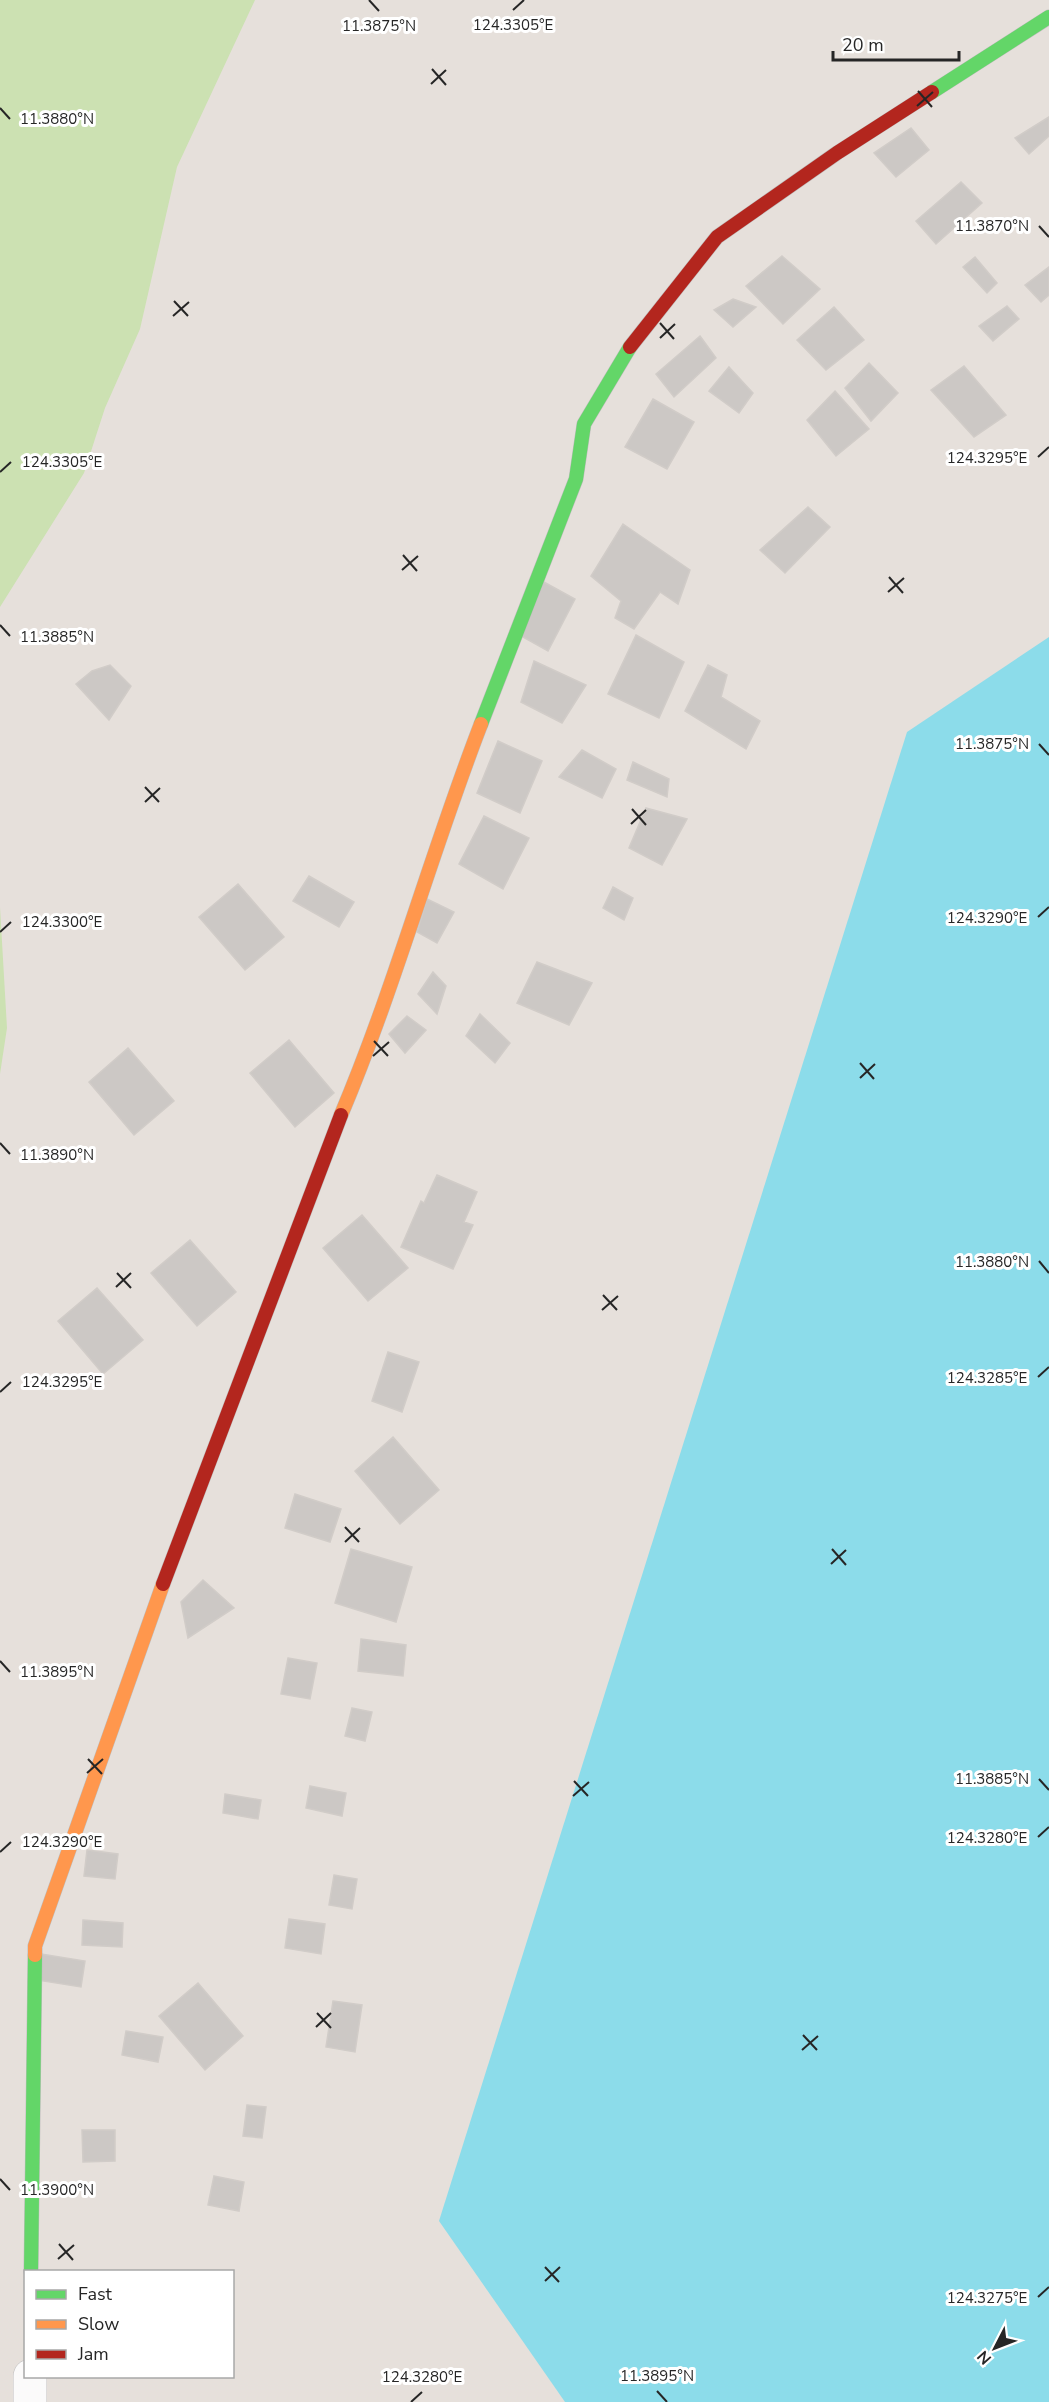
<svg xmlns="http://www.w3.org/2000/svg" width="1049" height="2402" viewBox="0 0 1049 2402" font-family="'Nunito Sans',sans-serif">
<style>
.green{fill:#cce1b2}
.water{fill:#8cdcea}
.building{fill:#ccc8c5;stroke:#d1ccc8;stroke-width:1.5}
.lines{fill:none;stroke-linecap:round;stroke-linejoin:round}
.street-casing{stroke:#bebdbd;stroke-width:34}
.fast-casing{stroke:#bebdbd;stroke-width:15}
.slow-casing{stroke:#bebdbd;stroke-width:15}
.jam-casing{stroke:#bebdbd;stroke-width:15}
.street{stroke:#fbfafa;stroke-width:33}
.fast{stroke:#63d668;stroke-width:14}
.slow{stroke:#ff974d;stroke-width:14}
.jam{stroke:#b3261e;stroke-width:14}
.ticks{fill:none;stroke:#262626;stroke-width:2}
.ticks-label{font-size:15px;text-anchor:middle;fill:#262626;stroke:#fff;stroke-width:6;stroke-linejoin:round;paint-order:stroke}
</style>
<rect width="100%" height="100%" fill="#e6e0db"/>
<path class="green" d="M 0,0 L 255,0 L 177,167 L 140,329 L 105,408 L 84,473 L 0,607 Z
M 0,907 L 7,1028 L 0,1074 Z"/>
<path class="water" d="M 1049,637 L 1049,2402 L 565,2402 L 439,2221 L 907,732 Z"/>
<path class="building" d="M 1049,117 L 1049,136 L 1029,154 L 1015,138 Z
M 911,128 L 929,150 L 896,177 L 874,153 Z
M 961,182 L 982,203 L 936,244 L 916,221 Z
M 782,256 L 820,289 L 783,324 L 746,286 Z
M 975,257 L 997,283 L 987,293 L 963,267 Z
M 1049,267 L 1049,295 L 1041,302 L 1025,285 Z
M 733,299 L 756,307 L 733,327 L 714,310 Z
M 1007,306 L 1019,319 L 993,341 L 979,326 Z
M 834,307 L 864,340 L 826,370 L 797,340 Z
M 700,336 L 716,358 L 674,397 L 656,374 Z
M 869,363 L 898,393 L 871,421 L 845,388 Z
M 964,366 L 1006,415 L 974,437 L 931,390 Z
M 729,367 L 753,393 L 739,413 L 709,391 Z
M 835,391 L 869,429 L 836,456 L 807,420 Z
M 653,399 L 694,422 L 667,469 L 625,447 Z
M 808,507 L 830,527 L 785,573 L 760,550 Z
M 623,524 L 690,570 L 678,604 L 660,592 L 634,629 L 615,618 L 621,601 L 591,576 Z
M 542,581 L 575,599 L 548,651 L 521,636 Z
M 636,635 L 684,662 L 659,718 L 608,694 Z
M 534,661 L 586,685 L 562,723 L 521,702 Z
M 110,665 L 131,686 L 109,720 L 76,684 L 92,671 Z
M 708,665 L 727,675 L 721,697 L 760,721 L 746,749 L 685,711 Z
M 498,741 L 542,761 L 520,813 L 477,793 Z
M 582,750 L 616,769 L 602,798 L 559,777 Z
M 633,762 L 669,779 L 667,797 L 627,780 Z
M 646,808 L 687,819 L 662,865 L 629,848 Z
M 484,816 L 529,838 L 503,889 L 459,864 Z
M 309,876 L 354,902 L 339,927 L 293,901 Z
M 238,884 L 284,937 L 245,970 L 199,917 Z
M 613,887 L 633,898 L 624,920 L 603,908 Z
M 427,899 L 454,912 L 437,943 L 417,932 Z
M 537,962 L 592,983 L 569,1025 L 517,1003 Z
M 433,972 L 446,986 L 437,1014 L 418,994 Z
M 480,1014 L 510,1043 L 495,1063 L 466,1036 Z
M 407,1016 L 426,1030 L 405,1053 L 389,1034 Z
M 289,1040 L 334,1093 L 295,1127 L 250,1073 Z
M 128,1048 L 174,1101 L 134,1135 L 89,1082 Z
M 437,1175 L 477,1192 L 464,1222 L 473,1225 L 453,1269 L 401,1247 L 421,1201 L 424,1203 Z
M 362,1215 L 408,1268 L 368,1301 L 323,1248 Z
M 190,1240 L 236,1292 L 197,1326 L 151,1273 Z
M 97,1288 L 143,1340 L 103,1374 L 58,1321 Z
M 388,1352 L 419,1362 L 402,1412 L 372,1401 Z
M 393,1437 L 439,1490 L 400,1524 L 355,1471 Z
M 295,1494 L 341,1509 L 330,1542 L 285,1528 Z
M 351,1549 L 412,1567 L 396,1622 L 335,1603 Z
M 203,1580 L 234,1608 L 188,1638 L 181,1602 Z
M 361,1639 L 406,1645 L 403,1676 L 358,1671 Z
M 288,1658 L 317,1663 L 310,1699 L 281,1694 Z
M 352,1708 L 372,1712 L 365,1741 L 345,1736 Z
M 310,1786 L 346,1793 L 342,1816 L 306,1808 Z
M 225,1794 L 261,1800 L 258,1819 L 223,1813 Z
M 87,1850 L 118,1854 L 115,1879 L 84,1876 Z
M 334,1875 L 357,1879 L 352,1909 L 329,1905 Z
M 289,1919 L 325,1924 L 321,1954 L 285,1948 Z
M 83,1920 L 123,1923 L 122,1947 L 82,1945 Z
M 41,1954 L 85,1961 L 81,1987 L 37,1980 Z
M 198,1983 L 243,2036 L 205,2070 L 159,2016 Z
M 333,2001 L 362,2005 L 355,2052 L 326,2047 Z
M 126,2031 L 163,2037 L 158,2062 L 122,2055 Z
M 247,2105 L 266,2107 L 262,2138 L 243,2136 Z
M 82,2130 L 115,2130 L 115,2161 L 83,2162 Z
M 214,2176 L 244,2182 L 239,2211 L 208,2205 Z"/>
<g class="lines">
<g class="street-casing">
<path id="street" d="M 30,2402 L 30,2376"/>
</g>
<g class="fast-casing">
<path id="fast" d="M 932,92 L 1049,17
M 481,724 L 576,479 L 584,424 L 630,347
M 31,2272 L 35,1955"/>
</g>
<g class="slow-casing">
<path id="slow" d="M 341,1115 C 395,987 431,853 481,724
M 35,1955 L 35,1946 L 163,1584"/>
</g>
<g class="jam-casing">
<path id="jam" d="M 630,347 L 717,237 L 837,153 L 932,92
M 163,1584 L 341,1115"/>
</g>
<use href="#street" class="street"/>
<use href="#fast" class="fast"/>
<use href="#slow" class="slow"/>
<use href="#jam" class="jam"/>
</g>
<path class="ticks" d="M 369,0 L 379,11M 513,10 L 524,0M 432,69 L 446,85M 431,84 L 446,70M 918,91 L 932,107M 917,106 L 933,92M 0,108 L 10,119M 1039,226 L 1049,237M 174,301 L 188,316M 173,316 L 189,302M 660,323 L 674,339M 660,338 L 675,324M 1038,457 L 1049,447M 0,472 L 11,462M 403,555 L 417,571M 402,570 L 418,556M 889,577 L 903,593M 888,592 L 904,578M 0,625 L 10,636M 1039,744 L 1049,755M 145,787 L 159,802M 145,802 L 160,788M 632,809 L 646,825M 631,824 L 646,810M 1038,917 L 1049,907M 0,932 L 11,922M 374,1041 L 388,1056M 373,1056 L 389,1042M 860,1063 L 874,1079M 860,1078 L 875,1064M 0,1143 L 10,1154M 1039,1261 L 1049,1273M 117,1273 L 131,1288M 116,1287 L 131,1273M 603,1295 L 617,1310M 602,1310 L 618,1296M 1038,1377 L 1049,1367M 0,1392 L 11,1382M 345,1527 L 359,1542M 345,1542 L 360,1528M 832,1549 L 846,1565M 831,1564 L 846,1550M 0,1661 L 10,1672M 88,1759 L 102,1774M 87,1773 L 103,1759M 1039,1779 L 1049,1790M 574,1781 L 588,1796M 573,1796 L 589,1782M 1038,1837 L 1049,1827M 0,1852 L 11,1842M 317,2013 L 331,2028M 316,2027 L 331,2013M 803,2035 L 817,2050M 802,2050 L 818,2036M 0,2179 L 10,2190M 59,2244 L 73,2260M 58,2259 L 74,2245M 545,2267 L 559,2282M 545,2281 L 560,2267M 1038,2297 L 1049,2287M 657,2391 L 667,2402M 411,2402 L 422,2392"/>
<g class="ticks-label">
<text x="513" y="30">124.3305°E</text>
<text x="379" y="31">11.3875°N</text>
<text x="57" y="124">11.3880°N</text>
<text x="992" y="231">11.3870°N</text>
<text x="987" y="463">124.3295°E</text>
<text x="62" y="467">124.3305°E</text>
<text x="57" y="642">11.3885°N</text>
<text x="992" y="749">11.3875°N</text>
<text x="987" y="923">124.3290°E</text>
<text x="62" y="927">124.3300°E</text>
<text x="57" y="1160">11.3890°N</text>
<text x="992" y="1267">11.3880°N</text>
<text x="987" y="1383">124.3285°E</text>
<text x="62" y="1387">124.3295°E</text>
<text x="57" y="1677">11.3895°N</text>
<text x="992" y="1784">11.3885°N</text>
<text x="987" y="1843">124.3280°E</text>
<text x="62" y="1847">124.3290°E</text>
<text x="57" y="2195">11.3900°N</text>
<text x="987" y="2303">124.3275°E</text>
<text x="657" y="2381">11.3895°N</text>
<text x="422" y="2382">124.3280°E</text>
</g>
<rect x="24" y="2270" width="210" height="108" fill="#ffffff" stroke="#a8a8a8" stroke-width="1.5"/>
<rect x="36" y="2290" width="30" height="9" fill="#63d668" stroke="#a8a8a8" stroke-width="1.5"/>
<text x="78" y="2300" font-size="18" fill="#262626">Fast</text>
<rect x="36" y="2320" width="30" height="9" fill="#ff974d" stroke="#a8a8a8" stroke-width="1.5"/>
<text x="78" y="2330" font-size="18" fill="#262626">Slow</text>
<rect x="36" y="2350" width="30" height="9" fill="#b3261e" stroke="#a8a8a8" stroke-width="1.5"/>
<text x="78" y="2360" font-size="18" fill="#262626">Jam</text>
<g transform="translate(995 2348) rotate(228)" stroke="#ffffff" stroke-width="4.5" paint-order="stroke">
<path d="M0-4.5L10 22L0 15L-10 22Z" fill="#262626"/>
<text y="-9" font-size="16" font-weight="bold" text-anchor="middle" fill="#262626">N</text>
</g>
<path d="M833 51v9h126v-9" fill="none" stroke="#262626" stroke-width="3"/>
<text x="842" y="51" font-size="18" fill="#262626" stroke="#ffffff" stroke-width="4.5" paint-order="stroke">20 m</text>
</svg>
